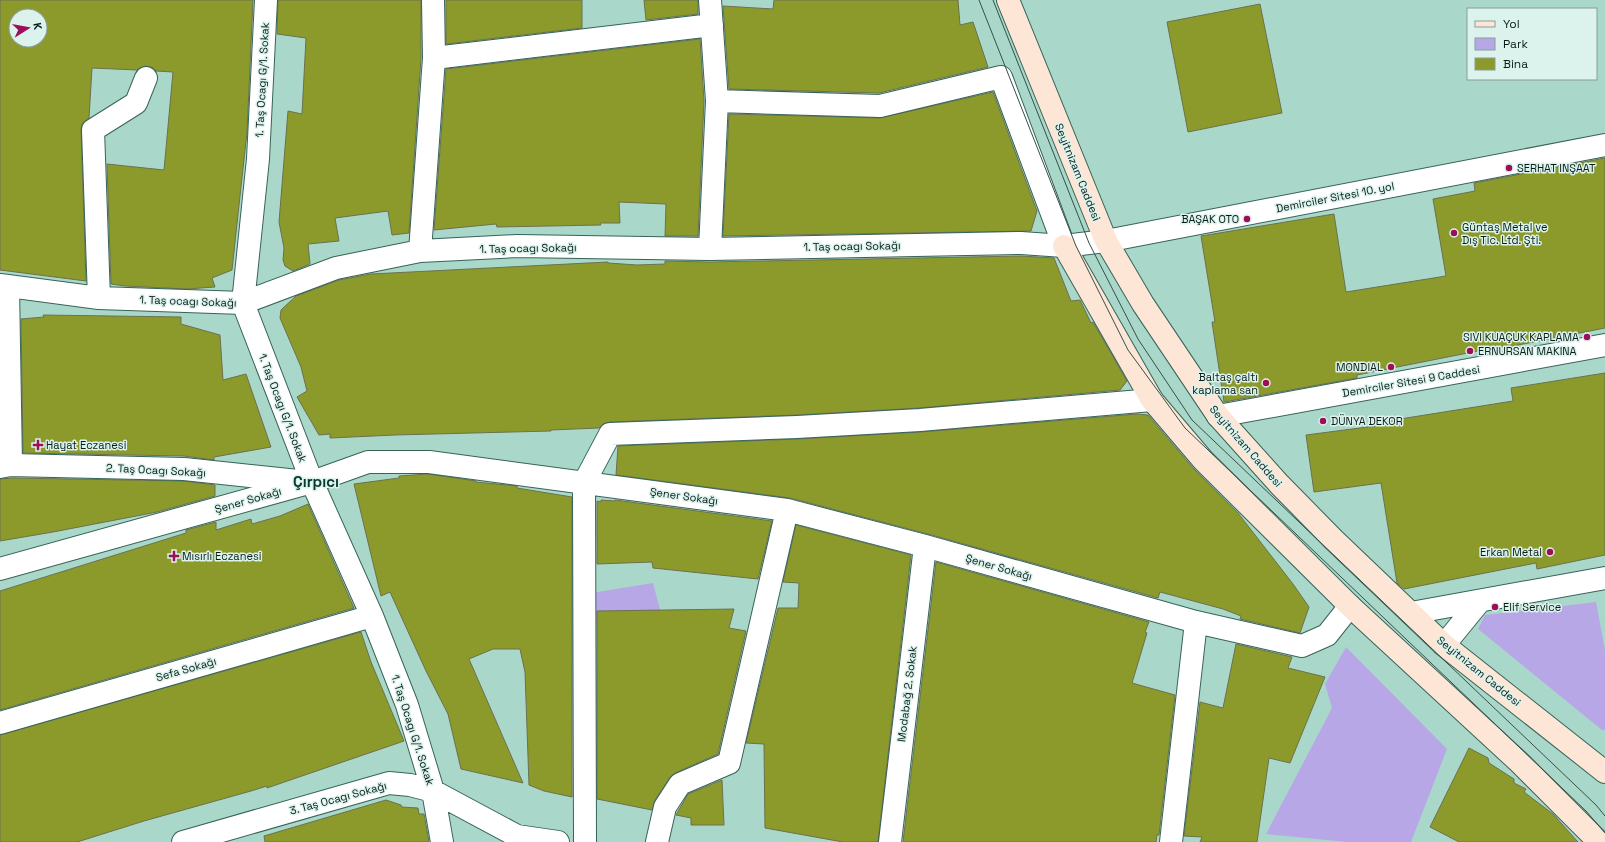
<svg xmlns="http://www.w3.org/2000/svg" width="1605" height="842" viewBox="0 0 1605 842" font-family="'Space Grotesk',sans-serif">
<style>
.green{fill:#b8a7e7}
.building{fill:#8c9a2b;stroke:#6b714e;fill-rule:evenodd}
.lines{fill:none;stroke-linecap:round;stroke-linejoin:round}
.street-casing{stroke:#376358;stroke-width:24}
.secondary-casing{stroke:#376358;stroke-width:24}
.street{stroke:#fff;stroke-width:22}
.secondary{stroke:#fde6d6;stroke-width:22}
.tram{stroke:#354f48;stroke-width:1}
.poi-dot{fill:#9d0d5a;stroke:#dcf3ed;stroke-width:1.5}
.labels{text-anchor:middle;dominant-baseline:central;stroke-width:3;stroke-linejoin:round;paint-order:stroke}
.street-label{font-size:11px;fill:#0a1c18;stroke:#dcf3ed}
.poi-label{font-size:11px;fill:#0a1c18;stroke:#dcf3ed;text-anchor:start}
.district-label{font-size:15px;font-weight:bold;fill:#08392f;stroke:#dcf3ed}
</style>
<rect width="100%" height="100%" fill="#a9d8cb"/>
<path class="green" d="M 653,583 L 664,625 L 586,622 L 585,594 Z
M 1596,602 L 1605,650 L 1605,730 L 1602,730 L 1478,629 L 1485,615 Z
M 1346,647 L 1447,749 L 1411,842 L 1347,842 L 1266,834 L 1332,708 L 1325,684 Z"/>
<path class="building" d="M 0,0 L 253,0 L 247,132 L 232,270 L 212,278 L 215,287 L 187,289 L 125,286 L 111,284 L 107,164 L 164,170 L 173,72 L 156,71 L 151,67 L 145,66 L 137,70 L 92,68 L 89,118 L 82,124 L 81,130 L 86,281 L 0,270 ZM 16,16 L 40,16 L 40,40 L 16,40 Z
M 278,0 L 421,0 L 421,58 L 409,233 L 392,235 L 388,211 L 335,218 L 339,241 L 308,244 L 310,264 L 293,271 L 285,266 L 283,260 L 284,248 L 279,222 L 288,111 L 302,114 L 306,38 L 277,34 Z
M 446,0 L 582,0 L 582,28 L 446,44 Z
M 644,0 L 698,0 L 698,14 L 646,20 Z
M 774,0 L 958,0 L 960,25 L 973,22 L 988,67 L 879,93 L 729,89 L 723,6 L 773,9 Z
M 1260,4 L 1282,113 L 1188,132 L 1167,22 Z
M 700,39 L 704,101 L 698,236 L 665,236 L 666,204 L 619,202 L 620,223 L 600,223 L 601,225 L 497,227 L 496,224 L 434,230 L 446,69 Z
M 993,92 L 1037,211 L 1031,231 L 723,236 L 729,114 L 880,118 Z
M 1605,158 L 1605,328 L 1503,348 L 1503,346 L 1357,375 L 1357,378 L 1224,402 L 1212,322 L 1215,322 L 1201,236 L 1334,214 L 1346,292 L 1446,276 L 1433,199 L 1475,191 L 1474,183 Z
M 1021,256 L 1054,258 L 1071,301 L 1080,300 L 1091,323 L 1093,322 L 1127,381 L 1120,390 L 919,408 L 796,415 L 610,422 L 603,424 L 599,428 L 551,430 L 551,431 L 395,435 L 330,438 L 330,434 L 319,435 L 297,397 L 307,391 L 301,367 L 280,318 L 281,310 L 296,296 L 339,280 L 371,274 L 608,262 L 608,263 L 637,265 L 665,264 L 665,261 L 710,262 Z
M 43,315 L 181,317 L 181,324 L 220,335 L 223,380 L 246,374 L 271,447 L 214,457 L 214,460 L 184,456 L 23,453 L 21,319 L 44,317 Z
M 1605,373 L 1605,555 L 1537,569 L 1536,563 L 1404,589 L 1397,583 L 1381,483 L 1314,492 L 1306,435 L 1375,426 L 1375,423 L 1513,401 L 1511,388 Z
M 1137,414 L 1148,415 L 1193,468 L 1238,513 L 1293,584 L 1309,607 L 1300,633 L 1240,619 L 1241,616 L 1223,609 L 1160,592 L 1158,598 L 928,534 L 790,498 L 616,475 L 618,446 L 798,439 L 921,432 Z
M 428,474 L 476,481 L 476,482 L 517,486 L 517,488 L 572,497 L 572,797 L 544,791 L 529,785 L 525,672 L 520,649 L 493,649 L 469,659 L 523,783 L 461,769 L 448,714 L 426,671 L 390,592 L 381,596 L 354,484 L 399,478 L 399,476 Z
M 12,478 L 183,481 L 215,485 L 215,496 L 157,512 L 53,532 L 0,541 L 0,479 Z
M 601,500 L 615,501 L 615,500 L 772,521 L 758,579 L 653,568 L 652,562 L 597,564 L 597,501 L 601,502 Z
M 308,504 L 354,608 L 0,710 L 0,591 L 186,533 L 186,530 L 216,522 L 216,530 L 251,519 L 252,524 L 280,516 Z
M 796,525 L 911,555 L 878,842 L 843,842 L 765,828 L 764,744 L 746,743 L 778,608 L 798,608 L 799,583 L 783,582 Z
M 936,562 L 1149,622 L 1145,632 L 1147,633 L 1132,683 L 1175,695 L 1159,835 L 1157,835 L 1156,842 L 903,842 Z
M 734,609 L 729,628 L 746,631 L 718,754 L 675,773 L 670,777 L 655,800 L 652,810 L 597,799 L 597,611 Z
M 361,632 L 371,662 L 404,741 L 267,788 L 267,786 L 251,791 L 144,821 L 77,842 L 0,842 L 0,735 Z
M 1236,644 L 1292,657 L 1288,668 L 1325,677 L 1290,763 L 1269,758 L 1257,842 L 1200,842 L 1202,837 L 1184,836 L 1200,702 L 1223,708 Z
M 1469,748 L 1488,758 L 1489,763 L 1514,779 L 1514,783 L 1526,789 L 1524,792 L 1553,814 L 1578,842 L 1459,842 L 1430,827 Z
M 722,780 L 724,825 L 691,825 L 691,818 L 676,815 L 688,794 Z
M 386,800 L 401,805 L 402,807 L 418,808 L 419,814 L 424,814 L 429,842 L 265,842 L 264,836 Z"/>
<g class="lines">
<g class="street-casing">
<path id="street" d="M 266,0 L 258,159 L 243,303 L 312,482 L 372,616 L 407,705 L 433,791 L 442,842
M 434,58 L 712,25
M 717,101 L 880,106 L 1001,77 L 1064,246
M 710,249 L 717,101 L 710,0
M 420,251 L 434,58 L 433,0
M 0,285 L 99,298 L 243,303 L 336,268 L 420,251 L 517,246 L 710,249 L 1021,243 L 1064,246 L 1106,241 L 1605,145
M 8,286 L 11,465
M 99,298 L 93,130 L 136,103 L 146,78
M 1218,416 L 1605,345
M 0,467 L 11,465 L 184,469 L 298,481
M 0,569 L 312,482 L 368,462 L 429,462 L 787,510 L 925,546 L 1196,622 L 1302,646 L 1327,635 L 1350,606
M 1411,613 L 1605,578
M 1444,645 L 1480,601
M 0,723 L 372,616
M 183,842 L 389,783 L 410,785 L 433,791 L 517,836 L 558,842
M 585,842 L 584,483 L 610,434 L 797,427 L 920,420 L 1152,400
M 657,842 L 665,807 L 680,784 L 729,763 L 787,510
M 890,842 L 925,546
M 1171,842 L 1196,622"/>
</g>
<g class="secondary-casing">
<path id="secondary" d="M 1008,0 L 1106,241 L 1143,304 L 1218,416 L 1279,484 L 1334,540 L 1444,645 L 1605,772
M 1064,246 L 1152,400 L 1203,460 L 1350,606 L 1519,762 L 1599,842"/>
</g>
<use href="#street" class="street"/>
<use href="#secondary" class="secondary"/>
<path class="tram" d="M 979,0 L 1076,246 L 1128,350 L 1185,428 L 1586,811 L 1605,833
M 993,0 L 1089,243 L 1138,339 L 1192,420 L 1596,805 L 1605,816"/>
</g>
<g class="poi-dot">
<circle cx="1509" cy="168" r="4"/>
<circle cx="1247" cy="219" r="4"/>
<circle cx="1454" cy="233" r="4"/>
<circle cx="1587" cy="337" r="4"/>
<circle cx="1470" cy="351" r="4"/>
<circle cx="1391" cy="367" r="4"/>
<circle cx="1266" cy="383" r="4"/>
<circle cx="1323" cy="421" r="4"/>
<path d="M36 439h4v4h4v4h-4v4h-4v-4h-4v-4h4z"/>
<circle cx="1550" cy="552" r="4"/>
<path d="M172 550h4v4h4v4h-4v4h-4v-4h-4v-4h4z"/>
<circle cx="1495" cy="607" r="4"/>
</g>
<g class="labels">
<g class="street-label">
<text transform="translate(262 80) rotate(-87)">1. Taş Ocagı G/1. Sokak</text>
<text transform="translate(1078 172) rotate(68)">Seyitnizam Caddesi</text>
<text transform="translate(1335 197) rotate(-11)">Demirciler Sitesi 10. yol</text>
<text transform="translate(852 246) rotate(-1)">1. Taş ocagı Sokağı</text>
<text transform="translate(528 248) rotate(-1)">1. Taş ocagı Sokağı</text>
<text transform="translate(188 301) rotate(2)">1. Taş ocagı Sokağı</text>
<text transform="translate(1411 381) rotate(-10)">Demirciler Sitesi 9 Caddesi</text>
<text transform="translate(283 408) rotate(69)">1. Taş Ocagı G/1. Sokak</text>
<text transform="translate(1246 446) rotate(49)">Seyitnizam Caddesi</text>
<text transform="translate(156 470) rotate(3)">2. Taş Ocagı Sokağı</text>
<text transform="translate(684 496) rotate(8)">Şener Sokağı</text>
<text transform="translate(248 500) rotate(-16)">Şener Sokağı</text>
<text transform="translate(999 567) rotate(16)">Şener Sokağı</text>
<text transform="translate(186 669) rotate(-16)">Sefa Sokağı</text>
<text transform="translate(1479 671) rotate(39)">Seyitnizam Caddesi</text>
<text transform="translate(907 694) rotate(-83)">Modabağ 2. Sokak</text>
<text transform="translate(413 730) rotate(72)">1. Taş Ocagı G/1. Sokak</text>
<text transform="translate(338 798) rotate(-15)">3. Taş Ocagı Sokağı</text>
</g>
<g class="poi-label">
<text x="1517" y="168">SERHAT INŞAAT</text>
<text x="1239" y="219" text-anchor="end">BAŞAK OTO</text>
<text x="1462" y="227">Güntaş Metal ve<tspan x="1462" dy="13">Dış Tic. Ltd. Şti.</tspan></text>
<text x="1579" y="337" text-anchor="end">SIVI KUAÇUK KAPLAMA</text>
<text x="1478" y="351">ERNURSAN MAKINA</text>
<text x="1383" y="367" text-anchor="end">MONDIAL</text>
<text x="1258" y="377" text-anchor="end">Baltaş çaltı<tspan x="1258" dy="13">kaplama san</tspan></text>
<text x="1331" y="421">DÜNYA DEKOR</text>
<text x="46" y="445">Hayat Eczanesi</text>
<text x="1542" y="552" text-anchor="end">Erkan Metal</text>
<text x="182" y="556">Mısırlı Eczanesi</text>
<text x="1503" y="607">Elif Service</text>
</g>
<g class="district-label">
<text x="316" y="481">Çırpıcı</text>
</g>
</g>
<rect x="1467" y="8" width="130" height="72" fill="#dcf3ed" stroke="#889d98"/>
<rect x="1475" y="21" width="20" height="6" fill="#fde6d6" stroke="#889d98"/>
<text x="1503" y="28" font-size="12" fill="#0a1c18">Yol</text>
<rect x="1475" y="38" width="20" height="12" fill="#b8a7e7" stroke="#889d98"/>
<text x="1503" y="48" font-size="12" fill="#0a1c18">Park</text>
<rect x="1475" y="58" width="20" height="12" fill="#8c9a2b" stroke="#889d98"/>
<text x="1503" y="68" font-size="12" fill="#0a1c18">Bina</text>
<g transform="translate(28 28) rotate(79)"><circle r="19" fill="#dcf3ed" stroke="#889d98"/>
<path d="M0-3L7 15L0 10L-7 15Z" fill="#9d0d5a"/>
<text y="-6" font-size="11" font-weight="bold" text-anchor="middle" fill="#0a1c18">K</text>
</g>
</svg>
